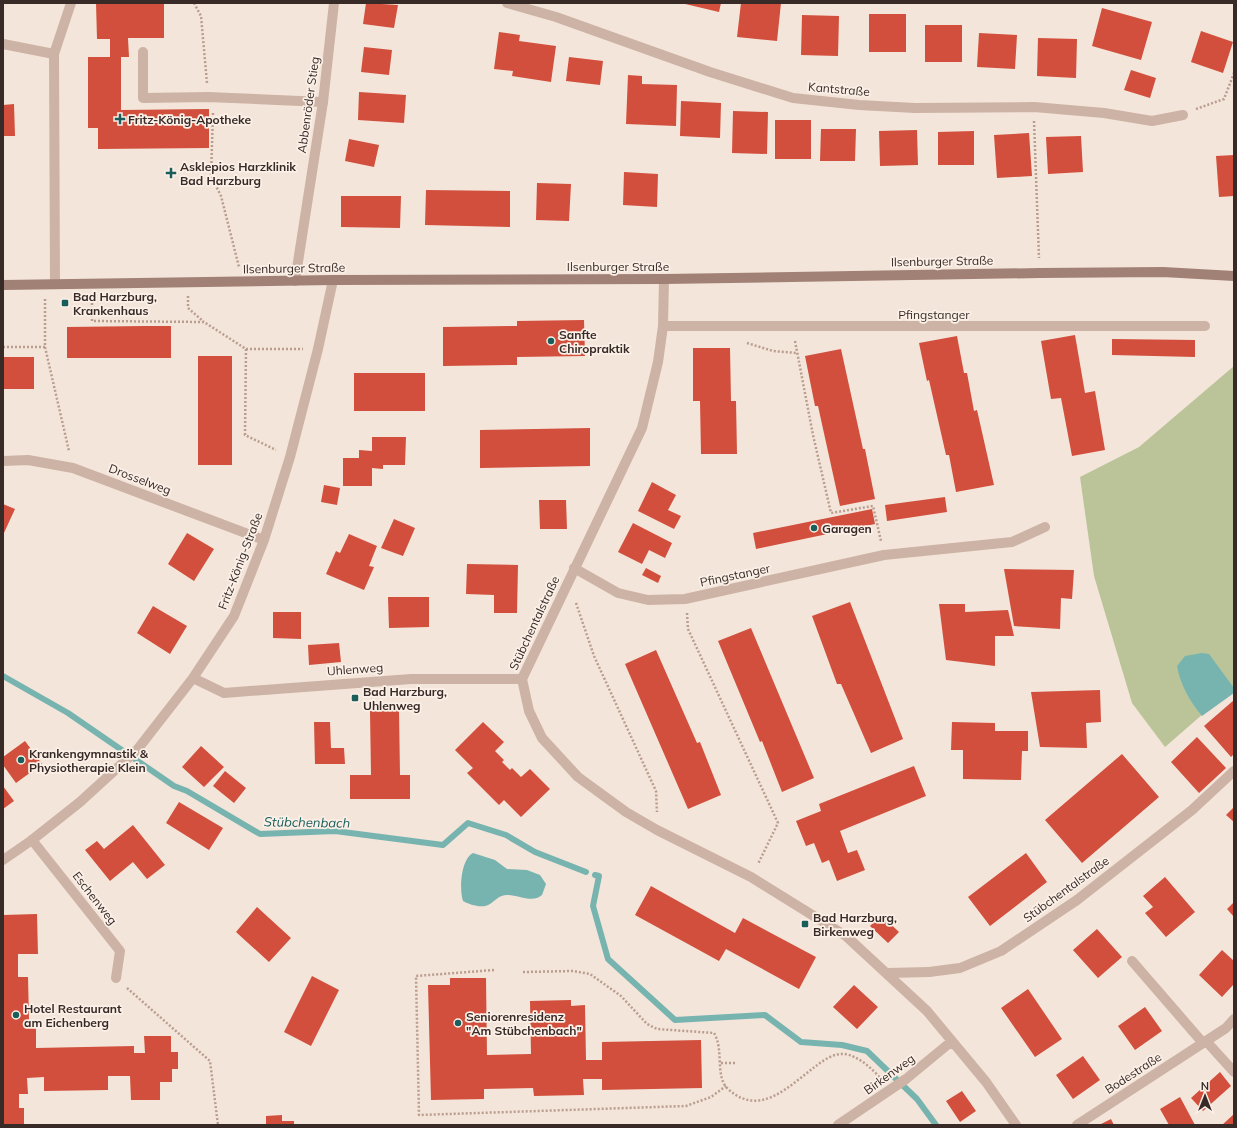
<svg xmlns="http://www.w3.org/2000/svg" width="1237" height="1128" viewBox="0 0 1237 1128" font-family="Mulish,sans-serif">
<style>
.green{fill:#bbc499}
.water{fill:#77b4af}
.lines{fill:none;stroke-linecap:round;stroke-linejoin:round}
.stream{stroke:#77b4af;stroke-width:6}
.building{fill:#d14f3c}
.path{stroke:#b99d8f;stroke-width:2.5;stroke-dasharray:2 2;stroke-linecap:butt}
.lane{stroke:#cdb3a5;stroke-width:10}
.street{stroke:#cdb3a5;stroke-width:10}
.secondary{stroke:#a18176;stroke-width:10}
.poi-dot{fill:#195e5b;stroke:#fbf0e7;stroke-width:1.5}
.labels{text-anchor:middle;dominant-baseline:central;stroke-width:3.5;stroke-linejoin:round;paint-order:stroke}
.street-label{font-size:12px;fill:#382a27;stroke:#fbf0e7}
.poi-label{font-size:12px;font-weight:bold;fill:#382a27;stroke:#fbf0e7;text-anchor:start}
.water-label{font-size:13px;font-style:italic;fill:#195e5b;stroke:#fbf0e7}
</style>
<rect width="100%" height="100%" fill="#f4e5da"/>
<path class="green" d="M 1234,366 L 1234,687 L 1165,747 L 1132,703 L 1094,576 L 1080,477 L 1139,447 Z"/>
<path class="water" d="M 1202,653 L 1209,654 L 1234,688 L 1234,693 L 1202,716 C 1190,702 1180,684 1177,666 L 1185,656 Z
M 473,853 L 495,860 L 507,869 L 527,870 L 540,875 L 546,884 L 542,895 C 532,904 518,894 506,895 C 498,896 496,900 490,904 C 483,909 470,905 463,901 C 459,889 461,859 473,853 Z"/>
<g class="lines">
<path class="stream" d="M 3,676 L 68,713 L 174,786 L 187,791 L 260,834 L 335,831 L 443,845 L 468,823 L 506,835 L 535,852 L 586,872
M 595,875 L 599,876 L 593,906 L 608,959 L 675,1020 L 765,1015 L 801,1042 L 842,1045 L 867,1051 L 917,1099 L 936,1125"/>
</g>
<path class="building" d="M 96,3 L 164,3 L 164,38 L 128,38 L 129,57 L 121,57 L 121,110 L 209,109 L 209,148 L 98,149 L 98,128 L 88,128 L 88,57 L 110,57 L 110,39 L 97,39 Z
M 366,3 L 398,5 L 394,28 L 363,24 Z
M 681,3 L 721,3 L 719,12 Z
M 741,3 L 781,3 L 777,41 L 737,37 Z
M 1102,8 L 1152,22 L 1141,60 L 1092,46 Z
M 869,14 L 906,14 L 906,52 L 869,52 Z
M 802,15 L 839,16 L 838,56 L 801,55 Z
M 925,25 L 962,25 L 962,62 L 925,62 Z
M 1201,31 L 1233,42 L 1223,73 L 1191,62 Z
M 499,32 L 520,35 L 519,41 L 556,46 L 551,82 L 512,76 L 513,71 L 494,69 Z
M 979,33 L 1017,35 L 1015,69 L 977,67 Z
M 1038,38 L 1077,39 L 1076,78 L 1037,76 Z
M 364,47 L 392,50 L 389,75 L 361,72 Z
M 569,57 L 603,61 L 600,85 L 566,81 Z
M 1131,70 L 1156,78 L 1150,98 L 1124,90 Z
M 628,75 L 642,76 L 642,84 L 677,85 L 676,126 L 626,124 Z
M 359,92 L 406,95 L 404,123 L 358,120 Z
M 681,101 L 721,103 L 720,138 L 680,136 Z
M 14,104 L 15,136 L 3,136 L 3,105 Z
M 733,111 L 768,112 L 767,154 L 732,153 Z
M 775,120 L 811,120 L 811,159 L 775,159 Z
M 821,129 L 856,129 L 855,161 L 820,161 Z
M 917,130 L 918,165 L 880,166 L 879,131 Z
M 974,131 L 974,165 L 938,165 L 938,132 Z
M 1029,133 L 1032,176 L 997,178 L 994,135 Z
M 1081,136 L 1083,172 L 1048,174 L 1046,137 Z
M 349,139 L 379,145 L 374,167 L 345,161 Z
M 1234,155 L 1234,196 L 1219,197 L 1216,156 Z
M 624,172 L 658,174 L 657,207 L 623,205 Z
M 537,183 L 571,184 L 569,221 L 536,220 Z
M 426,190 L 510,191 L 510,227 L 425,225 Z
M 341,196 L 401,196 L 400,228 L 341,227 Z
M 584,320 L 585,356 L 517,357 L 517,365 L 443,366 L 443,327 L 517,326 L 517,321 Z
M 145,326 L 171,326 L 171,358 L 67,358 L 67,327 Z
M 1075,335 L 1085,393 L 1095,391 L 1105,450 L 1072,456 L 1061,398 L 1051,399 L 1041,341 Z
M 957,336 L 964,373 L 967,373 L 974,411 L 977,410 L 994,485 L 956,492 L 949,455 L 946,455 L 929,380 L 927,381 L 919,343 Z
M 1112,339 L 1195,340 L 1195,357 L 1112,355 Z
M 693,348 L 730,348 L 731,401 L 736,401 L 737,454 L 701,454 L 700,401 L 693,401 Z
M 841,349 L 863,449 L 865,449 L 875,499 L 840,506 L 818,406 L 815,406 L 805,356 Z
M 198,356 L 232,356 L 232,465 L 198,465 Z
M 3,357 L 34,357 L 34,389 L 3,389 Z
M 354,373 L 425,373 L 425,411 L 354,411 Z
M 590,428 L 590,466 L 480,468 L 480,430 Z
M 372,437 L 406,437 L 405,465 L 383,465 L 383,469 L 372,468 L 372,486 L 343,486 L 343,458 L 359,458 L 359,450 L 372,451 Z
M 652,482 L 676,495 L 668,510 L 681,516 L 674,529 L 638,511 Z
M 324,485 L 340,488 L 337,505 L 321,502 Z
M 945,497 L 947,512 L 887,521 L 885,505 Z
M 539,500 L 566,500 L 567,529 L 540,529 Z
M 3,504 L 15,509 L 3,535 Z
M 872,509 L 875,524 L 756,549 L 753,533 Z
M 394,519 L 415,528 L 403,556 L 381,548 Z
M 633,523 L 672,543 L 665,558 L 649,550 L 642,564 L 618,552 Z
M 187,533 L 214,549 L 194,581 L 168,564 Z
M 349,534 L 377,546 L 369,566 L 374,567 L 364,590 L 326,574 L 336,551 L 340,553 Z
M 467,564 L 518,565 L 517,613 L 494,613 L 494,595 L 466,594 Z
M 646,568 L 661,576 L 658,583 L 642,575 Z
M 1004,569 L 1074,570 L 1072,599 L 1061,598 L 1060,629 L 1014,626 Z
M 388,597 L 429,597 L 429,627 L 389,628 Z
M 850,602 L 903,739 L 871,753 L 841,684 L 837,684 L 812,616 Z
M 939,604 L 965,604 L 965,612 L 1008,610 L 1014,636 L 995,636 L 995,666 L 946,660 Z
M 153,606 L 187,626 L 170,654 L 137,633 Z
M 273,612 L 301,612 L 301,639 L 273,638 Z
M 751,628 L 814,778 L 782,792 L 762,741 L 760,742 L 718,641 Z
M 339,643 L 341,662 L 309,665 L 308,645 Z
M 656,650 L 697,743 L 700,742 L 721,795 L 688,809 L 625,664 Z
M 1100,690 L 1101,722 L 1086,723 L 1087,748 L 1040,747 L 1031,692 Z
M 1234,700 L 1234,754 L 1231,757 L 1204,726 Z
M 399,710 L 400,775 L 410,775 L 410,799 L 350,799 L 350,775 L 371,775 L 370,711 Z
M 314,722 L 330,722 L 331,748 L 344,748 L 345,764 L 315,764 Z
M 483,722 L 504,742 L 495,751 L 504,760 L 502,762 L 510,770 L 512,768 L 521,777 L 530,769 L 550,789 L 521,817 L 504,800 L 499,805 L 467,773 L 473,768 L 455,750 Z
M 952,722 L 995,723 L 995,731 L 1028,731 L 1028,751 L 1022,751 L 1021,780 L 963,779 L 963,750 L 951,750 Z
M 1197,737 L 1226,768 L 1199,793 L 1171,762 Z
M 25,741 L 42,764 L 16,783 L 3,765 L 3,757 Z
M 201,746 L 224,767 L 204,787 L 182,767 Z
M 1122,754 L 1159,797 L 1082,863 L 1045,820 Z
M 914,766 L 926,796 L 840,831 L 848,853 L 857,850 L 865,870 L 837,881 L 829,860 L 822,863 L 814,843 L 806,846 L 796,821 L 821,811 L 819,804 Z
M 225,771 L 246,788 L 234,803 L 213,786 Z
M 3,786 L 14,801 L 3,809 Z
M 179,802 L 223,828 L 209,850 L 166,823 Z
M 1234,807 L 1234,822 L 1226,815 Z
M 133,825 L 165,865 L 147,879 L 133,862 L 110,881 L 85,850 L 97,841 L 104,849 Z
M 1026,853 L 1047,882 L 990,926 L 968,897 Z
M 1165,877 L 1195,912 L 1166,937 L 1145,913 L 1153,907 L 1143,896 Z
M 651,886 L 735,933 L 743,918 L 816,957 L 799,989 L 726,949 L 719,961 L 635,915 Z
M 1234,902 L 1234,917 L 1227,909 Z
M 257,907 L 291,938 L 269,962 L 236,932 Z
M 37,914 L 38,954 L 18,954 L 18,977 L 28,977 L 29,1020 L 36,1020 L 36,1048 L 134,1046 L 134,1053 L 145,1053 L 144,1036 L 171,1036 L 171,1052 L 178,1052 L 178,1069 L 172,1069 L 172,1082 L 160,1082 L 160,1100 L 131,1100 L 130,1076 L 108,1076 L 108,1090 L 44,1091 L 44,1077 L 27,1078 L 28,1094 L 19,1094 L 19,1108 L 24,1108 L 24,1125 L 3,1125 L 3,915 Z
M 881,915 L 899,932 L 888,943 L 870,926 Z
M 1097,929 L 1122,957 L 1098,978 L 1073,950 Z
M 1222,950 L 1234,961 L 1234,984 L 1222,997 L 1199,975 Z
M 312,976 L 339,990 L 311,1046 L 284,1032 Z
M 450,978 L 486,978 L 487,1055 L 531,1054 L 530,1001 L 571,1000 L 571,1006 L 585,1005 L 586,1060 L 602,1060 L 602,1042 L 701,1040 L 702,1088 L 602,1090 L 602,1079 L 583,1079 L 584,1095 L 534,1096 L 533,1088 L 484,1089 L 484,1099 L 431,1100 L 428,985 L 450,985 Z
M 854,985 L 878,1007 L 857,1029 L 833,1007 Z
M 1028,989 L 1062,1039 L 1035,1057 L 1001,1008 Z
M 1145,1007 L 1162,1031 L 1135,1050 L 1118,1026 Z
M 1083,1056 L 1100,1080 L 1073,1099 L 1056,1075 Z
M 1220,1072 L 1231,1086 L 1203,1111 L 1191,1098 Z
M 962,1091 L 976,1111 L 960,1122 L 946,1101 Z
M 1180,1097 L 1195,1125 L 1169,1125 L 1160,1109 Z
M 1234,1114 L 1234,1125 L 1222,1125 Z
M 282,1115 L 282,1121 L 294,1121 L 294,1125 L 266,1125 L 266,1116 Z
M 1111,1119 L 1114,1125 L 1099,1125 Z"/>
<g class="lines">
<path class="path" d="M 194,3 L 201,16 L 207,83
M 1196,109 L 1224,99 L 1234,73
M 213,113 L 211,176 L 221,196 L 239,267
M 1034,121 L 1039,258
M 188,296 L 188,308 L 204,322
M 45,299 L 45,347 L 69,451
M 92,299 L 92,321 L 204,322 L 246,349 L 245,435 L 276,450
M 795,341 L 813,435 L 831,513 L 873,506 L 881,541
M 747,343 L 773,351 L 797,353
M 3,347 L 45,347
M 246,349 L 303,349
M 576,603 L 594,656 L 656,791 L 657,812
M 687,613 L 688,629 L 778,823 L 758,864
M 494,970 L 416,976 L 419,1115 L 686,1106 L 711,1097 L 726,1086
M 523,972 L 573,971 L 590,974 L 621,996 L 647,1024 L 657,1029 L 714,1033 C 724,1049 715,1075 727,1088 C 759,1119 789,1086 816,1066 C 824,1060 834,1053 844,1054 C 857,1055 873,1069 881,1079
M 127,988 L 210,1061 L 218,1125
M 721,1063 L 737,1063"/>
<path class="lane" d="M 3,44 L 54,54
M 143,52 L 143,98 L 208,97 L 323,102
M 55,284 L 54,54 L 71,3
M 663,326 L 1205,326
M 32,840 L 120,951 L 116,978
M 1132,961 L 1203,1043
M 929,972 L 960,968 L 1001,951 L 1077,900 L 1192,810 L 1234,771
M 1206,1041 L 1234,1072"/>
<path class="street" d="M 507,3 L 556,17 L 710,72 L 793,98 L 859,105 L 915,108 L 1034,107 L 1104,113 L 1152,121 L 1183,115
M 664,279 L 663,326 L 658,362 L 642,428 L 522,679 L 529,711 L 542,738 L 578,777 L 626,812 L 657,830 L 751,877 L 846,936 L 927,1011 L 986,1082 L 1016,1125
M 295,281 L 323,102 L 334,3
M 3,461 L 28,460 L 73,468 L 264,540
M 574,568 L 618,593 L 648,600 L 685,599 L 884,555 L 1012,542 L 1045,527
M 193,678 L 224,693 L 411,679 L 522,679
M 3,860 L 32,840 L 80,802 L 137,750 L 193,678 L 234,616 L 264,540 L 290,457 L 318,349 L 333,280
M 888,973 L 929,972
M 838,1125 L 906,1079 L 952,1041
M 1077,1125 L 1203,1043 L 1226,1028 L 1234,1019"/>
<path class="secondary" d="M 3,285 L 333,280 L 664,279 L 1040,273 L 1163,272 L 1234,276"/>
</g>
<g class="poi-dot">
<path d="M118 113h4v4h4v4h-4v4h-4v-4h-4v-4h4z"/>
<path d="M169 167h4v4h4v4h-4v4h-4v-4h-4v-4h4z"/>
<rect x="61" y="299" width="8" height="8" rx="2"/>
<circle cx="551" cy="341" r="4"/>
<circle cx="814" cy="528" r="4"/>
<rect x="351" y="694" width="8" height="8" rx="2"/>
<circle cx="21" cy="760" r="4"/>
<rect x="801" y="920" width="8" height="8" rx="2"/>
<circle cx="16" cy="1015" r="4"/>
<circle cx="458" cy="1023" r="4"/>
</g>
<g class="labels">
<g class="street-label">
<text transform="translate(839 89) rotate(5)">Kantstraße</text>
<text transform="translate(308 105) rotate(-82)">Abbenröder Stieg</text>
<text transform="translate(942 261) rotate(-1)">Ilsenburger Straße</text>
<text x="618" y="266">Ilsenburger Straße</text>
<text transform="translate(294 268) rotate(-1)">Ilsenburger Straße</text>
<text x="934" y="314">Pfingstanger</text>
<text transform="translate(140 479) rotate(21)">Drosselweg</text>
<text transform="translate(240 561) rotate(-69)">Fritz-König-Straße</text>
<text transform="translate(735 575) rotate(-12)">Pfingstanger</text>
<text transform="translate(534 623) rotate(-65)">Stübchentalstraße</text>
<text transform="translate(355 669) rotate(-4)">Uhlenweg</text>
<text transform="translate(1066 889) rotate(-36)">Stübchentalstraße</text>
<text transform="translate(95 898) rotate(52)">Eschenweg</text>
<text transform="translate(1133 1073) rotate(-33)">Bodestraße</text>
<text transform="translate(889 1074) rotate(-36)">Birkenweg</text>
</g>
<g class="poi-label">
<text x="128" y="119">Fritz-König-Apotheke</text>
<text x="180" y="166">Asklepios Harzklinik<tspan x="180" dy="14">Bad Harzburg</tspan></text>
<text x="73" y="296">Bad Harzburg,<tspan x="73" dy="14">Krankenhaus</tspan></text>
<text x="559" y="334">Sanfte<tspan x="559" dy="14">Chiropraktik</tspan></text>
<text x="822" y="528">Garagen</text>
<text x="363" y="691">Bad Harzburg,<tspan x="363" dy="14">Uhlenweg</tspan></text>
<text x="29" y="753">Krankengymnastik &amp;<tspan x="29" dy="14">Physiotherapie Klein</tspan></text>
<text x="813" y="917">Bad Harzburg,<tspan x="813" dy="14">Birkenweg</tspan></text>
<text x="24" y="1008">Hotel Restaurant<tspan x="24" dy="14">am Eichenberg</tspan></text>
<text x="466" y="1016">Seniorenresidenz<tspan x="466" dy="14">"Am Stübchenbach"</tspan></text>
</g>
<g class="water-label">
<text transform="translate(307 822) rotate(1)">Stübchenbach</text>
</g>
</g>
<rect width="1237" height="1128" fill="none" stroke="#382a27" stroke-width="8"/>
<g transform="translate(1205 1096)" stroke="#fbf0e7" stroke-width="3" paint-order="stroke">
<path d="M0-3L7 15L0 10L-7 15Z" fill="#382a27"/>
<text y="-6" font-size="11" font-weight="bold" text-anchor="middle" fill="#382a27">N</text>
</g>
</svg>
